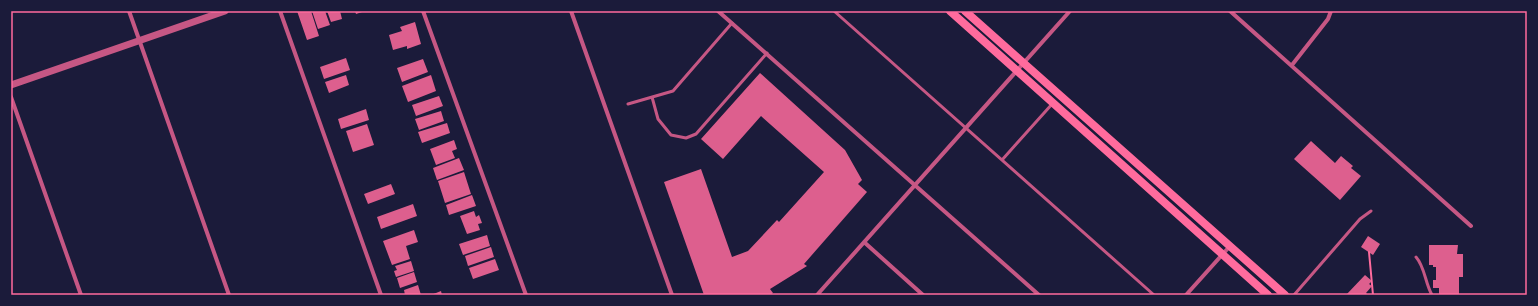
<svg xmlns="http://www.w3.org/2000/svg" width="1538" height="306" viewBox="0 0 1538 306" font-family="Bitter,serif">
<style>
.building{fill:#dd5f8e}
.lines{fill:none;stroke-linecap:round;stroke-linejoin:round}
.path{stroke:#ff6b9d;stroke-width:2}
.service{stroke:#c65784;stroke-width:3}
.minor{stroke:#c65784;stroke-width:4}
.tertiary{stroke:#c65784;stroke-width:7}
.secondary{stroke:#ff6b9d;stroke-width:8}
.neatline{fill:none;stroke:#ff6b9d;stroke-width:1.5}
</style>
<rect width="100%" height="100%" fill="#1b1b3a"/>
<path class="building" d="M 297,11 L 311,11 L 319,36 L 307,40 Z
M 312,11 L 325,11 L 330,25 L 318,29 Z
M 327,11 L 340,11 L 342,19 L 331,22 Z
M 355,11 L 365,11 L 356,14 Z
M 415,22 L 421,44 L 407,49 L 407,46 L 393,50 L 389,35 L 402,31 L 400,27 Z
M 346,58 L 350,70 L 324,79 L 320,67 Z
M 423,59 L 428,72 L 402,82 L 397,68 Z
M 760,73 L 845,150 L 862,180 L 858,184 L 867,192 L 804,264 L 807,266 L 770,289 L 773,293 L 770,295 L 704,295 L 664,182 L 701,169 L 732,257 L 748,251 L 777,220 L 779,222 L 824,172 L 761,116 L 723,159 L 701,139 Z
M 346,75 L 349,85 L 329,93 L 325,82 Z
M 431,75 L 436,91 L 408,102 L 402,86 Z
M 439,96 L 443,106 L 416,116 L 412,105 Z
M 366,109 L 369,120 L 341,129 L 338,119 Z
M 441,111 L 444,121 L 419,130 L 415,119 Z
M 447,123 L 450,133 L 422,143 L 418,132 Z
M 367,124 L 374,145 L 353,152 L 346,131 Z
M 454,140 L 457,149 L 452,151 L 455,158 L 436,165 L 430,149 Z
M 1311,141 L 1335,163 L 1341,156 L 1353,166 L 1351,168 L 1361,176 L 1340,200 L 1294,159 Z
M 459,158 L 464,170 L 437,180 L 433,168 Z
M 464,172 L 471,194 L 445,203 L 438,181 Z
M 391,184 L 395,194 L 368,204 L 364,194 Z
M 472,195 L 476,206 L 449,215 L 446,205 Z
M 413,204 L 417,216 L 381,229 L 377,217 Z
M 474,211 L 476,217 L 479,215 L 482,223 L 478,224 L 480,230 L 467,234 L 460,216 Z
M 414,230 L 418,242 L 406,246 L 410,259 L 392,265 L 383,241 Z
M 487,235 L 490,246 L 463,255 L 459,244 Z
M 1368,236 L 1380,244 L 1373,255 L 1361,247 Z
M 1429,245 L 1458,245 L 1457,254 L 1463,254 L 1463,277 L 1459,277 L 1459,295 L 1439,295 L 1439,288 L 1433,288 L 1433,280 L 1436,280 L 1436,267 L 1433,267 L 1433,265 L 1429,265 Z
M 491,247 L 494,257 L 468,266 L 465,256 Z
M 495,259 L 499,270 L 473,279 L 469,268 Z
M 411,261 L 414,271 L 396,277 L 394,271 L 397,270 L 395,266 Z
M 414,272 L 417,282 L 400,288 L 397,278 Z
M 1365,275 L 1372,281 L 1369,284 L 1372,286 L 1366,293 L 1368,295 L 1346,295 Z
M 418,285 L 421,295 L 405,295 L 404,290 Z
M 441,291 L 442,295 L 431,295 Z"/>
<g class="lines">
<path class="path" d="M 1369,252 L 1373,295"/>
<path class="service" d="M 834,11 L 1154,295
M 652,97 L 658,119 L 671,135 L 686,138 L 696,134 L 767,53
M 628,104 L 673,91 L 732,23
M 1002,160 L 1053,103
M 1416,257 C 1425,267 1425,283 1432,295
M 1294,295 L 1360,219 L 1371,211"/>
<path class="minor" d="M 129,11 L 229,295
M 280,11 L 381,295
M 423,11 L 526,295
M 571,11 L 672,295
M 718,11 L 1039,295
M 1230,11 L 1471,226
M 1292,65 L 1328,19 L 1331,11
M 11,97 L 81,295
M 864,242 L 923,295
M 817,295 L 1070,11
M 1186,295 L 1230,246"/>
<path class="tertiary" d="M 11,85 L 225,11"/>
<path class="secondary" d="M 950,11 L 1268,295
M 965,11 L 1285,295"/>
</g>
<rect width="1538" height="306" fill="none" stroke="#1b1b3a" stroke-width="24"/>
<rect x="12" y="12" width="1514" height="282" class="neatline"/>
</svg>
